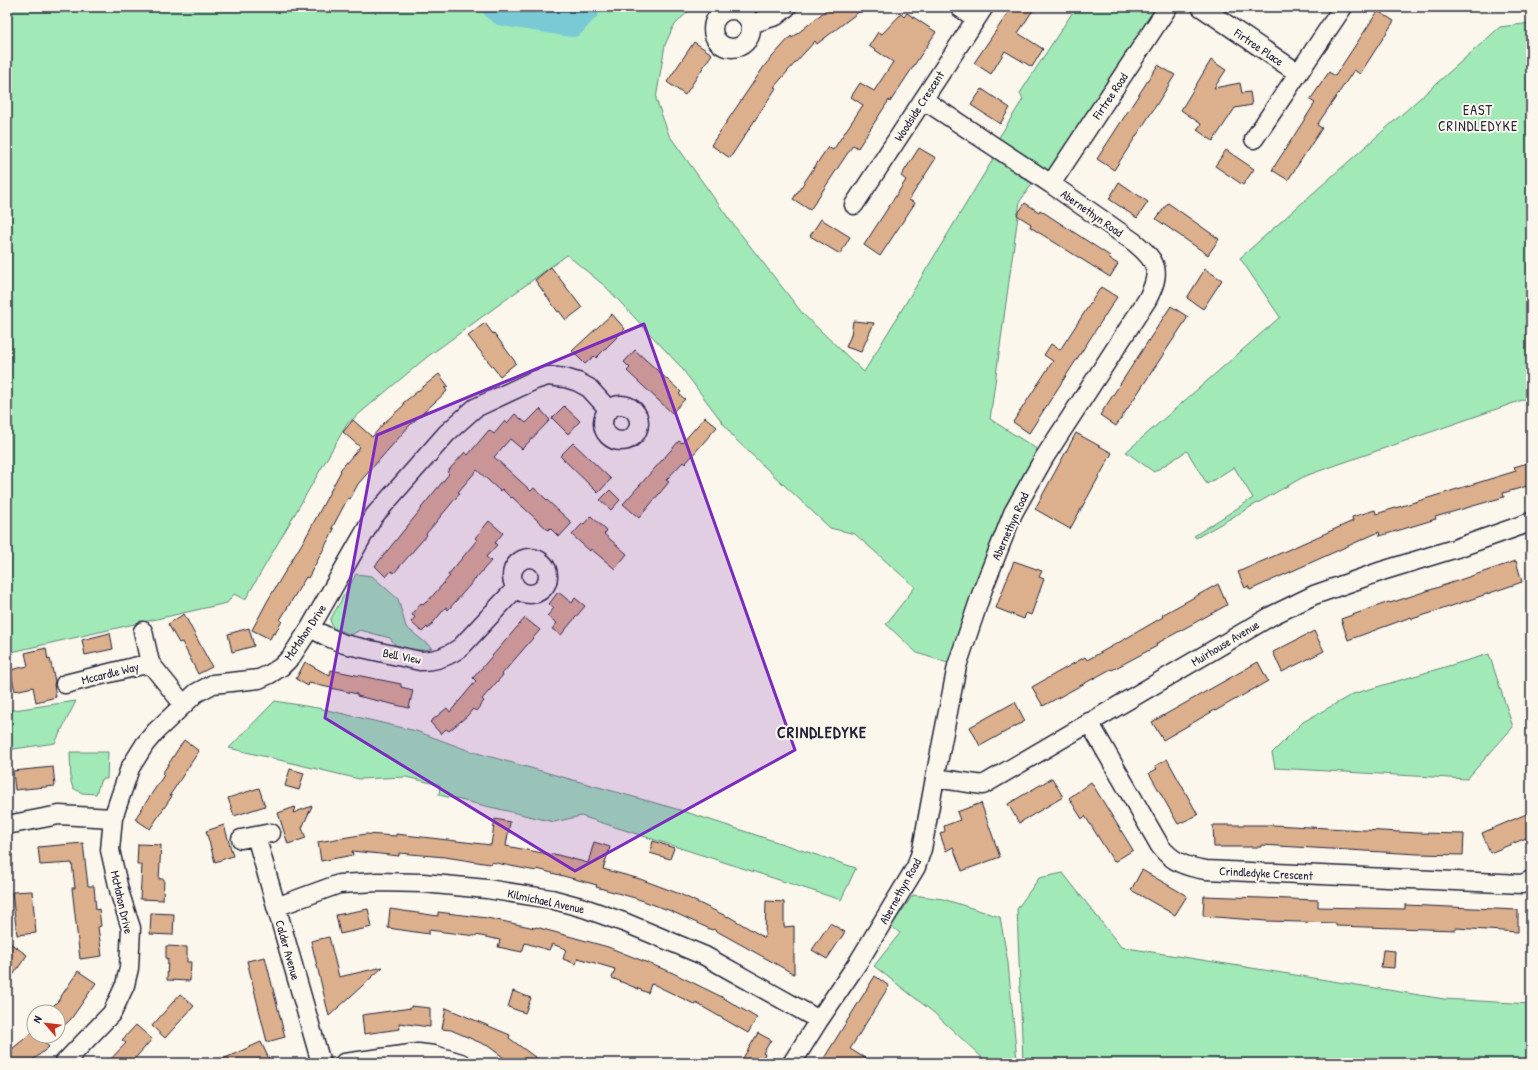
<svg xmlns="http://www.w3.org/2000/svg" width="1538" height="1070" viewBox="0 0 1538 1070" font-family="'Patrick Hand',sans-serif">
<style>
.green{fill:#a1e9b7;stroke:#628679}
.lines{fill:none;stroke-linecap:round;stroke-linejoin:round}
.river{stroke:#7acad6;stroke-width:28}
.building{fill:#dcb08d;stroke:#22223b}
.street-casing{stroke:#22223b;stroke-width:21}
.street{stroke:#fbf7ec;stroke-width:18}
.marked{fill:#7b2cbf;fill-opacity:0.2;stroke:#7b2cbf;stroke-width:3;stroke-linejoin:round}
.labels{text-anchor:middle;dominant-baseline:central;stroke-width:4;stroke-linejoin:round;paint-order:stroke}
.street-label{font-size:12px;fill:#22223b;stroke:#fbf7ec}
.quarter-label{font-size:14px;letter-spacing:1px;fill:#22223b;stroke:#fbf7ec}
.district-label{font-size:16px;font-weight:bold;letter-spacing:1px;fill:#22223b;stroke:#fbf7ec}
</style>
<rect width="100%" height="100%" fill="#fbf7ec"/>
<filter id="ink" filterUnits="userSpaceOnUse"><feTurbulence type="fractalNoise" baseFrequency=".025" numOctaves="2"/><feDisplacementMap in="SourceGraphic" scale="8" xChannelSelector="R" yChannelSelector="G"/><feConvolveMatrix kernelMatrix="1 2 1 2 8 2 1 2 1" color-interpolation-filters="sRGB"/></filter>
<g filter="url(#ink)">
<path class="green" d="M 7,7 L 692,7 L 673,27 L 665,45 L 656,99 L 669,135 L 729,219 L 803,314 L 864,372 L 998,151 L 993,147 L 1023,99 L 1020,93 L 1076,7 L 1168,7 L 1051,184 L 1038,176 L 1020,201 L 990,419 L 1046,455 L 957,666 L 917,653 L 886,624 L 915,587 L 855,534 L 830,528 L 735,439 L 680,366 L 606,287 L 567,255 L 427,357 L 347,424 L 245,600 L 234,594 L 227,603 L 7,653 Z
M 1531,23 L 1531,397 L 1305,476 L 1196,538 L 1194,536 L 1253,498 L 1234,467 L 1207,484 L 1187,451 L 1154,472 L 1126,452 L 1280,317 L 1240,258 L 1500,27 Z
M 356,574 L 372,576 L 398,599 L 406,627 L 432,648 C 420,653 407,648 395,645 L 390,638 L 360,630 L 351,635 L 333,628 L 330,620 Z
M 1489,654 L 1513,727 L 1467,779 L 1275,768 L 1272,753 L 1303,722 L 1353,694 Z
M 76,701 L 55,743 L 7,750 L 7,711 Z
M 275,701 L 323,709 L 416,731 L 470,751 L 680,810 L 856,868 L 841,900 L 581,816 L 554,822 L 439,795 L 440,785 L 406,777 L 359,779 L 229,748 Z
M 70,752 L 108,752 L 107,779 L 101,779 L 96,794 L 82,793 L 73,788 L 71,782 Z
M 1063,873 L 1121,947 L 1444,999 L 1531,1004 L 1531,1063 L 1023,1063 L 1017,909 L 1039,878 Z
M 913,895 L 943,899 L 1000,917 L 1008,963 L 1017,1060 L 1016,1063 L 988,1063 L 933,1012 L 874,966 L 900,933 L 891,926 Z"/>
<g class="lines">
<path class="river" d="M 496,7 L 503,12 L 572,23 L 587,7"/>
</g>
<path class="building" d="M 830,7 L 865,7 L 817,44 L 815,41 L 795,63 L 774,87 L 776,88 L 730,158 L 711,145 L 765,65 L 791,36 L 792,38 Z
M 1012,7 L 1035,7 L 1018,33 L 1043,49 L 1032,67 L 1005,51 L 991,74 L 974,63 Z
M 1378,11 L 1394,21 L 1360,74 L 1354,70 L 1336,97 L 1317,125 L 1322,128 L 1288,180 L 1272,170 L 1315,103 L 1310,100 L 1329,72 L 1335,76 Z
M 907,13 L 936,32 L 890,102 L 889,100 L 858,148 L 853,145 L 810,210 L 793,199 L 828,147 L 833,150 L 863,105 L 851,97 L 860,83 L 874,91 L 893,62 L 869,46 L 878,32 L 882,34 L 901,14 L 904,17 Z
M 694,42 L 712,54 L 685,95 L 667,82 Z
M 1211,60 L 1226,70 L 1214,88 L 1240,83 L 1242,93 L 1250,92 L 1252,105 L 1235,108 L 1213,141 L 1197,130 L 1201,124 L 1181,110 Z
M 1158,65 L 1175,75 L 1157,104 L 1114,170 L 1097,159 Z
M 982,89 L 1010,108 L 1000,124 L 971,105 Z
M 919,148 L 936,158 L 909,200 L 915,203 L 880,256 L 864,245 L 906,180 L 901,176 Z
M 1226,150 L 1254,169 L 1243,185 L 1215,166 Z
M 1119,182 L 1148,202 L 1137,218 L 1109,199 Z
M 1025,203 L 1039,212 L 1040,210 L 1110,256 L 1108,258 L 1118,264 L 1110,277 L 1030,227 L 1031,224 L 1017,215 Z
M 1168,203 L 1219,239 L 1208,255 L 1156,219 Z
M 821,219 L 850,237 L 840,254 L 810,236 Z
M 551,267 L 582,308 L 566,320 L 559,311 L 558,312 L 535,280 Z
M 1205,269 L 1222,280 L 1203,309 L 1187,298 Z
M 1101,287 L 1117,297 L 1029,433 L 1013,422 L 1053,361 L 1044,355 L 1051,344 L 1060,350 Z
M 1171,306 L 1188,317 L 1116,426 L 1100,415 Z
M 612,314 L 625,329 L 596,358 L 594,356 L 585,364 L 572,351 Z
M 853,321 L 874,323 L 861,352 L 846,347 L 851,335 Z
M 485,323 L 493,334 L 494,333 L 516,363 L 500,376 L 468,336 Z
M 635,350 L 681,392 L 679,394 L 685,399 L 672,413 L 627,371 L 630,368 L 624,362 Z
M 439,374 L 448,386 L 445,388 L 447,391 L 410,425 L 358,484 L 350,499 L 348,498 L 332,528 L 334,529 L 322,552 L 308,578 L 306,577 L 280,620 L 282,621 L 275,634 L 273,633 L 270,639 L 252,630 L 268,600 L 307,535 L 341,471 L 340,470 L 360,447 L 343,432 L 353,420 L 372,437 L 384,423 L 404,405 L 403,403 Z
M 564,406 L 580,421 L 568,434 L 552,418 Z
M 540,409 L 550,420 L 522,449 L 510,439 L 494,457 L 531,491 L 534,488 L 572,523 L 559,537 L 550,528 L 548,530 L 512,497 L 511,498 L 502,489 L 500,491 L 477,470 L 458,492 L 460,493 L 426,534 L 427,535 L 394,573 L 391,571 L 386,577 L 375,566 L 422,508 L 421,508 L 449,474 L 447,472 L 465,452 L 468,455 L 489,430 L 494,434 L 505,421 L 507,423 L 515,414 L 526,423 Z
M 705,417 L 717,427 L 685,464 L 683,462 L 666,480 L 669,482 L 639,518 L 623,504 L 679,441 L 682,443 Z
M 1076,433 L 1112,453 L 1070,529 L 1035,509 Z
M 573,443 L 611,479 L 598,493 L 560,456 Z
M 1531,462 L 1531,485 L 1503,493 L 1504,497 L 1435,517 L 1436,519 L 1380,536 L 1379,532 L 1250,590 L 1248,586 L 1245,588 L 1238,572 L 1353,521 L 1352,517 L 1375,510 L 1376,514 L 1516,471 L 1514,467 Z
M 610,490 L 620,500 L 611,510 L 600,500 Z
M 591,516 L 607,531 L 604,534 L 627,554 L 615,569 L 591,549 L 590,551 L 572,535 L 583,523 L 584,524 Z
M 489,521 L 503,533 L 495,543 L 497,545 L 486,557 L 491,561 L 448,610 L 446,607 L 428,629 L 427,627 L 422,632 L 411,622 L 415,617 L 412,615 L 421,603 L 423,605 L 426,602 L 427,602 L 450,576 L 448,575 L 477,540 L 475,538 Z
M 1014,561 L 1042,571 L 1039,577 L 1044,579 L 1031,615 L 1026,613 L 1024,619 L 996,608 Z
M 1516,561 L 1522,582 L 1437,611 L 1412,619 L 1411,617 L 1348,640 L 1341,619 L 1389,602 L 1390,603 L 1430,590 Z
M 1218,584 L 1227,605 L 1156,644 L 1157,646 L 1112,670 L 1111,669 L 1043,706 L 1032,687 L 1085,657 L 1087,660 L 1125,639 L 1163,617 L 1162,615 Z
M 558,592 L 572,603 L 575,598 L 585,606 L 561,635 L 552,629 L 557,623 L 547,616 L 554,608 L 549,604 Z
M 184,614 L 212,667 L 198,674 L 182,642 L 179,643 L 168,624 Z
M 525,618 L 540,630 L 502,674 L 503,675 L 482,699 L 484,701 L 476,711 L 473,709 L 467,716 L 449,731 L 446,729 L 441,734 L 430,722 L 447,708 L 450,712 L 476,681 L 473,678 Z
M 249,628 L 254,646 L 232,652 L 228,634 Z
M 1314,631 L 1324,651 L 1282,672 L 1273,652 Z
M 110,633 L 113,649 L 85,655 L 82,640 Z
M 46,648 L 48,660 L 50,659 L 55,681 L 54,685 L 56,697 L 36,702 L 33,687 L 15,691 L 10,670 L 28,666 L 25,653 Z
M 305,662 L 330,676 L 331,670 L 401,684 L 401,687 L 413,690 L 409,708 L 357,696 L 357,694 L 309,683 L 308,686 L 296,679 Z
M 1258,662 L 1268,681 L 1215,711 L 1215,710 L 1163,740 L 1152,722 Z
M 1015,702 L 1025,721 L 980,746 L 970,727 Z
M 184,740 L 199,751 L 170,795 L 172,796 L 150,829 L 135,819 L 164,775 L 162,774 Z
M 1167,759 L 1198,815 L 1178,824 L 1149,773 L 1157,769 L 1155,766 Z
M 53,767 L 55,786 L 15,790 L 13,771 Z
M 290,769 L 304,773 L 299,790 L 285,786 Z
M 1052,778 L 1063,797 L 1019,823 L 1008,804 Z
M 1091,782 L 1133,850 L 1114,862 L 1085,816 L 1082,819 L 1069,798 Z
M 259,788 L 265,806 L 234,816 L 228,798 Z
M 981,803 L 1000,857 L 962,871 L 953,847 L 946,851 L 940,834 L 945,831 L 944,826 L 960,820 L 957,812 Z
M 312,806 L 302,828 L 306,838 L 288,844 L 278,813 L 295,807 L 293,813 Z
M 1531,812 L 1531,836 L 1490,853 L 1482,833 Z
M 495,819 L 510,822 L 506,846 L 553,855 L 554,854 L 588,863 L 594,842 L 610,847 L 603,869 L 640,879 L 680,894 L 728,917 L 728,916 L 765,938 L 766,901 L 784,902 L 784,927 L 794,926 L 794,974 L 713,929 L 712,930 L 671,911 L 635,898 L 596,887 L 597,885 L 537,869 L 536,871 L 491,862 L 490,864 L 445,857 L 399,853 L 399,856 L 352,851 L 353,855 L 321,861 L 318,842 L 366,834 L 396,836 L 396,834 L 491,845 Z
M 224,825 L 233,856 L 215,862 L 206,831 Z
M 1213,825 L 1273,825 L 1418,833 L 1464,834 L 1463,855 L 1418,854 L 1261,845 L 1261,847 L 1214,847 Z
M 653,841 L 674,848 L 670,859 L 650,853 Z
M 83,843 L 88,886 L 94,886 L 96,910 L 99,909 L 101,926 L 98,927 L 102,956 L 80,959 L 72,888 L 75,888 L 72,863 L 40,865 L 38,847 Z
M 138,844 L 161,845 L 159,879 L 164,879 L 163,900 L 140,899 L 142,865 L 137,865 Z
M 1142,870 L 1187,896 L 1175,915 L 1131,890 Z
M 32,891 L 36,933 L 17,935 L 12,892 Z
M 1204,896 L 1318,900 L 1318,907 L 1405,909 L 1405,905 L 1518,910 L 1518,932 L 1456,928 L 1456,930 L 1336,926 L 1336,923 L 1266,921 L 1203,916 Z
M 368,909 L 372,927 L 340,934 L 336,915 Z
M 390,909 L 438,916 L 438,912 L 487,918 L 535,928 L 536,927 L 608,947 L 673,973 L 722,997 L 757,1018 L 748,1033 L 696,1003 L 696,1005 L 653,984 L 653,985 L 651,984 L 648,993 L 612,978 L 615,969 L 578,958 L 576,964 L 563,959 L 566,949 L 552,944 L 549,950 L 525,943 L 522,952 L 498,947 L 500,940 L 476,935 L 475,936 L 429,930 L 429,934 L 388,928 Z
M 151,913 L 174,914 L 173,935 L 150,934 Z
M 830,923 L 845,932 L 827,959 L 812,950 Z
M 329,937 L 339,977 L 383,967 L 329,1016 L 311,941 Z
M 7,941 L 27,955 L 7,984 Z
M 166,946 L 187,947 L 187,962 L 191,962 L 190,981 L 167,980 L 168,959 L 166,959 Z
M 1383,950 L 1395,951 L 1394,968 L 1381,967 Z
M 265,957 L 285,1037 L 267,1042 L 247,961 Z
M 78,971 L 96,983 L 71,1019 L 58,1031 L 58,1012 L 47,1012 L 58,1001 Z
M 875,976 L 889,986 L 850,1049 L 873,1063 L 821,1063 Z
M 513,991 L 531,998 L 525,1013 L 508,1007 Z
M 180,994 L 194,1006 L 165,1038 L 152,1026 Z
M 411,1006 L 430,1008 L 430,1027 L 399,1023 L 400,1029 L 364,1034 L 362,1015 L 411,1008 Z
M 446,1008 L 510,1035 L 509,1038 L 543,1063 L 511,1063 L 488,1046 L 451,1030 L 442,1029 Z
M 136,1025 L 152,1039 L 131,1063 L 107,1063 L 126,1043 L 122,1040 Z
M 34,1031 L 34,1036 L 39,1036 L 49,1047 L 29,1063 L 7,1063 L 7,1053 Z
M 758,1033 L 771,1040 L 763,1053 L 765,1054 L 760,1063 L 740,1063 Z
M 261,1042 L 269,1059 L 260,1063 L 214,1063 Z"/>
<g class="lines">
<g class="street-casing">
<path id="street" d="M 959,7 L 976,19
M 1201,7 L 1298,73
M713 29a19 19 0 1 1 38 0a19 19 0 1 1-38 0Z
M 751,24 L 776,16 L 787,7
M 1254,139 L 1343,7
M 1051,184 L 1168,7
M 854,205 L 984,7
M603 423a18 18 0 1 1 36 0a18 18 0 1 1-36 0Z
M512 576a18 18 0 1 1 36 0a18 18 0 1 1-36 0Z
M 310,628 L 328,637 L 344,644 L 420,661 C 436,661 448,657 461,647 L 516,588
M 143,631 L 150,663
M 65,684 L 150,663 L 183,704
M 1089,722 L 1160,846 C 1172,862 1186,867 1206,870 L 1522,884 L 1531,880
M 935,778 L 983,785 L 1273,615 L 1314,595 L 1382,571 L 1457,548 L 1531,522
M 7,825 L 59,815 L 113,818
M 256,836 L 321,1063
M 241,839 L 271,833
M 276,907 L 339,884 L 378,882 L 423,883 L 487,889 L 551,899 L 584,908 L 626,923 L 705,956 L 819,1020
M 64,1063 L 112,1013 L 125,985 L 129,968 L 131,928 L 120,894 L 110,850 L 113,818 L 130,768 L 145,744 L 156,731 L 196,693 L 213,684 L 259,679 L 270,674 L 281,667 L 291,657 L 310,628 L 374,516 L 447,433 L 475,408 L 535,380 L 548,376 L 565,378 L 578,382 L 589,388 L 609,410
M 344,1063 L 418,1053 L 434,1055 L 461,1063
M 792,1063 L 819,1020 L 859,961 L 916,867 L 922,849 L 935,778 L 957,666 L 983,589 L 1013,513 L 1044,458 L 1147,300 C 1162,271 1158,262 1134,242 L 1051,184 L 924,100"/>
</g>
<use href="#street" class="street"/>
</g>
</g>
<path class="marked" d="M 644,324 L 795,750 L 575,871 L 325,718 L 377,435 Z"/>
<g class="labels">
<g class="street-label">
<text transform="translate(1259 47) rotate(34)">Firtree Place</text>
<text transform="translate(1110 96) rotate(-56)">Firtree Road</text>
<text transform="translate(919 106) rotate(-57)">Woodside Crescent</text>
<text transform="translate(1092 213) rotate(35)">Abernethyn Road</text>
<text transform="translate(1010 526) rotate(-66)">Abernethyn Road</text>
<text transform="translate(305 632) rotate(-56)">McMahon Drive</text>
<text transform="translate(1225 643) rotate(-31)">Muirhouse Avenue</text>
<text transform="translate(402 656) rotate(11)">Bell View</text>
<text transform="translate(110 673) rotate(-14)">Mccardle Way</text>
<text transform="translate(1266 873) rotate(3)">Crindledyke Crescent</text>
<text transform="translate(900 891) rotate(-61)">Abernethyn Road</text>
<text transform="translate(546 901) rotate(12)">Kilmichael Avenue</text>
<text transform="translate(122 902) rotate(77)">McMahon Drive</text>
<text transform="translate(288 950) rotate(74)">Calder Avenue</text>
</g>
<g class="quarter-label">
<text x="1478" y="109">EAST<tspan x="1478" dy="16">CRINDLEDYKE</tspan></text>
</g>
<g class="district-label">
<text x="822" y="732">CRINDLEDYKE</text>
</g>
</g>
<rect width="1538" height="1070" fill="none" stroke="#fbf7ec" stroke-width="24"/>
<rect x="12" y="12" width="1514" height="1046" fill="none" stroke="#22223b" stroke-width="1.5" filter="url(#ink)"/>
<g transform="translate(46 1024) rotate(298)"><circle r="19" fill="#fbf7ec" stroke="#a4a2a5"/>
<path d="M0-3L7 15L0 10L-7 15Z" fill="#c8321e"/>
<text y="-6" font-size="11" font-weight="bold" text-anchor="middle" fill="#22223b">N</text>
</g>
</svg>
